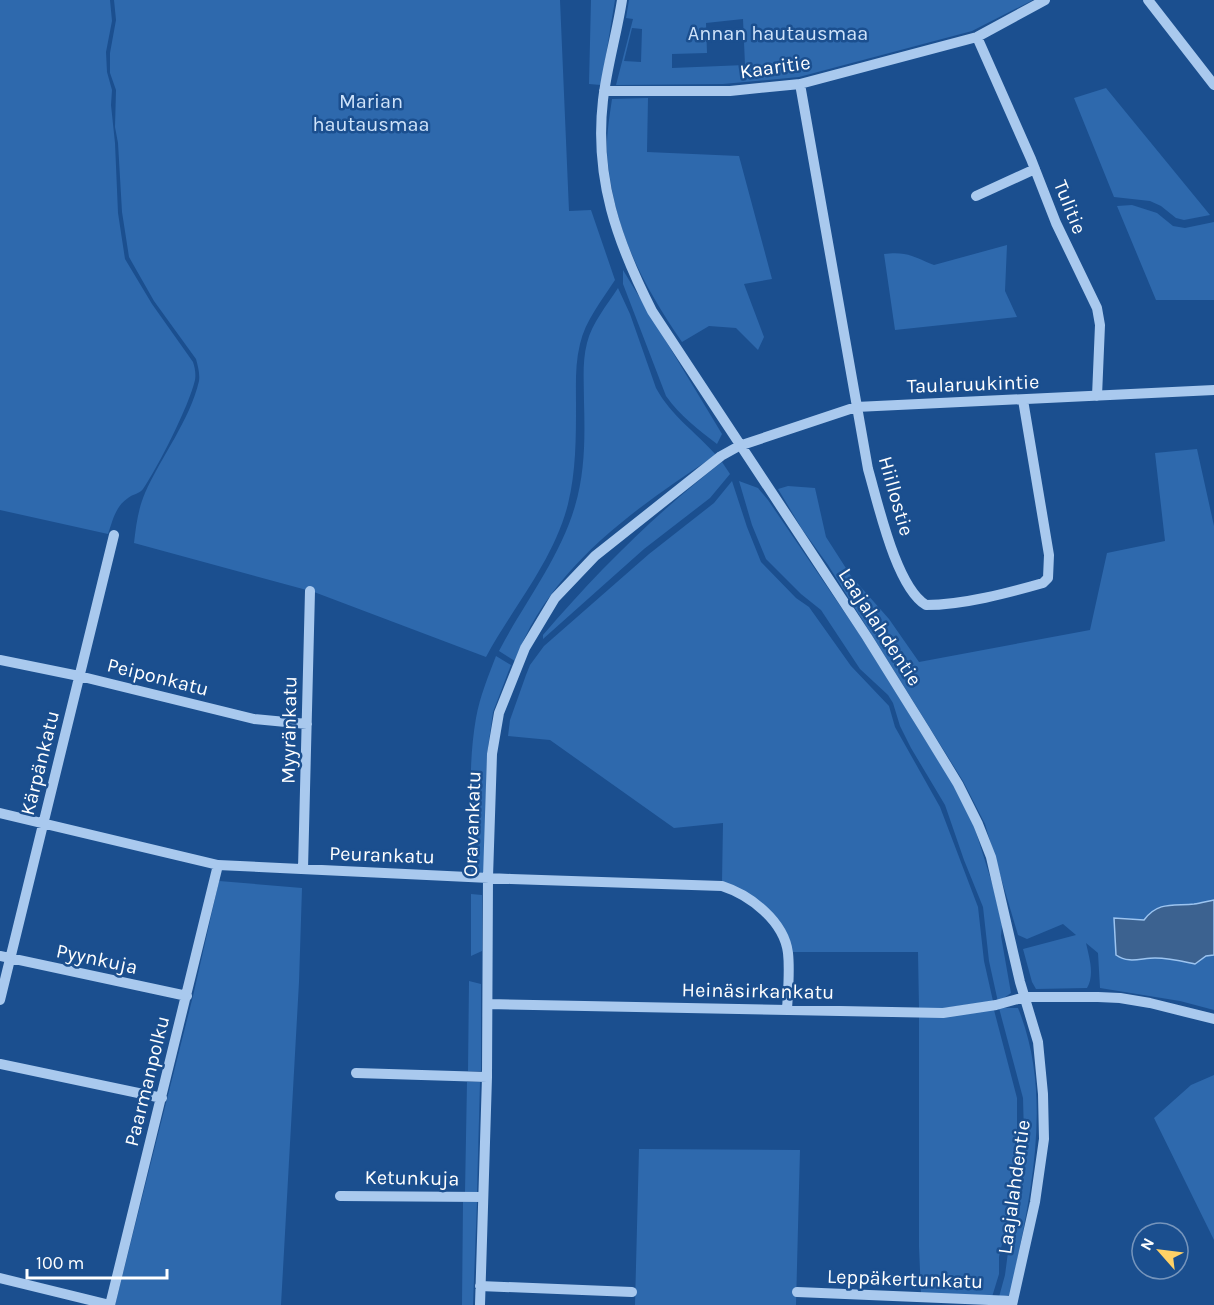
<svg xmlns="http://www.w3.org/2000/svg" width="1214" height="1305" viewBox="0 0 1214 1305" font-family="Karla,sans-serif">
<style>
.green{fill:#2e69ad;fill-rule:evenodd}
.water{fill:#3c6290;stroke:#9cc4f0;stroke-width:1.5}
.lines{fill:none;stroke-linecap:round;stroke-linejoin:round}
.minor{stroke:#a9c9ee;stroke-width:10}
.labels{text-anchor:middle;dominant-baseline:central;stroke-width:5;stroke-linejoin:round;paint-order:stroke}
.park-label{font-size:20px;fill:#cfe3fa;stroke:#1b4f8f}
.street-label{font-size:20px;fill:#fff;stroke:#1b4f8f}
</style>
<rect width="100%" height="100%" fill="#1b4f8f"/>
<path class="green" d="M 0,0 L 110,0 L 112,21 L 106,52 L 107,72 L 112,90 L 111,105 L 115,143 L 118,213 L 125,259 L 152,304 L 193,362 C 195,368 196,374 195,380 C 189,406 158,467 143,489 C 139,494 133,494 128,498 C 115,507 113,520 108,534 L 0,510 Z
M 114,0 L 560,0 L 569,211 L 591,210 L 615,280 C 602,300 585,321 580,344 C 575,364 576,384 576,404 C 576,438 576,471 568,504 C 554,560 513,607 486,657 L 314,592 L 134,543 C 136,526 138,509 145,493 C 161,457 190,420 199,381 C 200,374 198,366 196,359 L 154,301 L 129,257 L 122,212 L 118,143 L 115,127 L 116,90 L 110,73 L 110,53 L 116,20 Z
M 591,0 L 615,0 L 601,85 L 589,84 Z
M 629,0 L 1033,0 L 972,31 L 799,77 L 723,84 L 616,85 L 633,19 L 626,18 ZM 743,19 L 745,65 L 672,68 L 672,54 L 707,53 L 706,23 ZM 632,28 L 642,29 L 641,62 L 624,61 Z
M 1106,88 L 1210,215 L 1184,220 L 1176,218 L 1161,206 L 1150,201 L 1114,197 L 1074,98 Z
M 648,98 L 647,152 L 739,156 L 772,279 L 744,284 L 764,337 L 758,350 L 736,328 L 709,326 L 682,342 C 643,285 616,234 608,164 C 605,143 609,120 612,99 Z
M 1132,205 L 1157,213 L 1173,226 L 1185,228 L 1214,222 L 1214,300 L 1156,300 L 1117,206 Z
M 1007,245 L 1005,291 L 1017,317 L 895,330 L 884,254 C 907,251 914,257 934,265 Z
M 623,270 L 722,434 L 717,444 C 699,430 680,416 666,396 L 623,284 Z
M 618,288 L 630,314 L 656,388 C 671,416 696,432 716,455 C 637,507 549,567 515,661 L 499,651 C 524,603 560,558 575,506 C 585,472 585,438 584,402 C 584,383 582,362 587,343 C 592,323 607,305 618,288 Z
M 1197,449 L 1214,526 L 1214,1010 L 1180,1001 L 1100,988 L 1098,953 L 1086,943 C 1089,957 1095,974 1087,988 L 1036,989 L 1032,982 L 1023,949 L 1076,935 L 1063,924 L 1027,939 L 1018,935 L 985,824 L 963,781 L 828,565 L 802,529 L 778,489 L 788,486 L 815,488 L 826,537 L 851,576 L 889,619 L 919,662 L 1090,630 L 1107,553 L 1165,541 L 1155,453 Z
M 722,462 L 730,474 L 710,498 L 644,549 L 543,639 L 543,635 C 598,571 655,514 722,462 Z
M 732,481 L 747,527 L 761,562 L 796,598 L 809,607 L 851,666 L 889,706 L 895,727 L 940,807 L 978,907 L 984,961 L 993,1001 L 943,1008 L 919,1008 L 918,952 L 791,952 L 778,923 L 722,882 L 723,823 L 674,828 L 550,740 L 508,736 L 510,720 L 526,675 L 530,665 L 544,646 L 649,554 L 714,503 Z
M 739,481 L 758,488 L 768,500 L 860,635 L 954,786 L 974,826 L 993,886 L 1002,925 L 1001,936 L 1011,993 L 998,1002 L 989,961 L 983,907 L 964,860 L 945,805 L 911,748 L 900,726 L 893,703 L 888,695 L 860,669 L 821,610 L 801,594 L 766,559 L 752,525 Z
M 496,656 L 511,665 L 493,712 L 487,755 L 484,873 L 471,872 C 472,821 467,769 476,718 C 480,696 488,677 496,656 Z
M 219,881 L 302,888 L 299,982 L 281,1305 L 115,1305 L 193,996 Z
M 471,894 L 482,895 L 482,951 L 471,956 Z
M 469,981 L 481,984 L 481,1071 L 468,1071 Z
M 999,1008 L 1018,1008 C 1055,1099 1029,1202 1010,1295 L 999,1297 L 1005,1275 L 1011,1229 L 1018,1211 L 1024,1169 L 1024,1136 L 1023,1098 Z
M 994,1010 L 1017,1098 L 1017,1137 L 1016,1171 L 1010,1209 L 999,1257 L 999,1274 L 992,1297 L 921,1294 L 919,1247 L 919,1016 Z
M 1214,1075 L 1214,1240 L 1154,1118 L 1191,1085 Z
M 467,1082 L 480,1082 L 477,1192 L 465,1192 Z
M 639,1149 L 800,1150 L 796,1305 L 635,1305 Z
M 463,1202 L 477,1202 L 473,1305 L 462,1305 Z"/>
<path class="water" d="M 1214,900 L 1214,955 L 1206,956 L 1195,964 C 1181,961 1169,958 1155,958 C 1141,958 1129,964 1116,955 L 1114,918 L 1144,920 C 1158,901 1174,906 1194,904 C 1201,903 1208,901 1214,900 Z"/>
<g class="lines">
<path class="minor" d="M 622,0 C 617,33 607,66 603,100 C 594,178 617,242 652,311 L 867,637 L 925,730 L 958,784 L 978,824 L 991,857 L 1020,982 L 1038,1042 L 1043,1094 L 1044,1139 L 1035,1202 L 1012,1305
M 1148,0 L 1214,85
M 977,37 L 1031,159 L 1056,223 L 1097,308 L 1100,325 L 1097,396
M 800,84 L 868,469 C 878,503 896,587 926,605 C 963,605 1008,593 1043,583 L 1048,578 L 1049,555 L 1023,400
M 604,91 L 730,91 L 800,84 L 977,37 L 1045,0
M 976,196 L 1035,169
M 0,660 L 79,676 L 254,719 L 307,724
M 0,813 L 218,865 L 511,879 L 722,886 C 750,895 784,921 788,953 C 790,971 788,991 787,1010
M 303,869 L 310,591
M 0,956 L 187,996
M 0,1000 L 114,535
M 488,1004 L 943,1013 L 996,1005 L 1025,997 L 1098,997 L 1120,998 L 1150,1003 L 1214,1019
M 0,1064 L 162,1098
M 356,1073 L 487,1077
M 340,1196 L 483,1197
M 0,1278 L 110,1305
M 480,1286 L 632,1292
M 797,1292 L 1013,1301
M 110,1305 L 218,865
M 480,1305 L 487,1077 L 488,877 L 492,754 L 499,713 L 525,648 L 555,598 L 595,556 L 721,456 L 739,446 L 856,407 L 1214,390"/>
</g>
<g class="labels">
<g class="park-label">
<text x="778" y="33">Annan hautausmaa</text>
<text x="371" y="101">Marian<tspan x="371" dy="23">hautausmaa</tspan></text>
</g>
<g class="street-label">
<text transform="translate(775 67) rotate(-8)">Kaaritie</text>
<text transform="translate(1070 207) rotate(68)">Tulitie</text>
<text transform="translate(973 384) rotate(-2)">Taularuukintie</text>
<text transform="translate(896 496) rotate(74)">Hiillostie</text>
<text transform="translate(880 627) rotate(57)">Laajalahdentie</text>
<text transform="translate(158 677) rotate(14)">Peiponkatu</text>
<text transform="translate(289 730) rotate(-89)">Myyränkatu</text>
<text transform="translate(40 763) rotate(-76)">Kärpänkatu</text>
<text transform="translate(472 824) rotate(-88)">Oravankatu</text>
<text transform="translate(382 855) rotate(2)">Peurankatu</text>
<text transform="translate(97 959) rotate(12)">Pyynkuja</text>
<text transform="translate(758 991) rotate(1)">Heinäsirkankatu</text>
<text transform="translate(147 1081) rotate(-76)">Paarmanpolku</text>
<text transform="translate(412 1178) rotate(1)">Ketunkuja</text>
<text transform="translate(1014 1187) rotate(-82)">Laajalahdentie</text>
<text transform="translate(905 1279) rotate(2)">Leppäkertunkatu</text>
</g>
</g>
<g transform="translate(1160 1251) rotate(298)"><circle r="28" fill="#1b4f8f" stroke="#7695bc" stroke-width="1.5"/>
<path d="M0-4.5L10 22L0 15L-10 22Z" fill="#ffd166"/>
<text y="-9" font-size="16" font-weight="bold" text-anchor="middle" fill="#ffffff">N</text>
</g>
<path d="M27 1269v9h140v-9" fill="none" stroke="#ffffff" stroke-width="3"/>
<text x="36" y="1269" font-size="18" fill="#ffffff" stroke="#1b4f8f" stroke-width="4.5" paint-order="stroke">100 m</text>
</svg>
